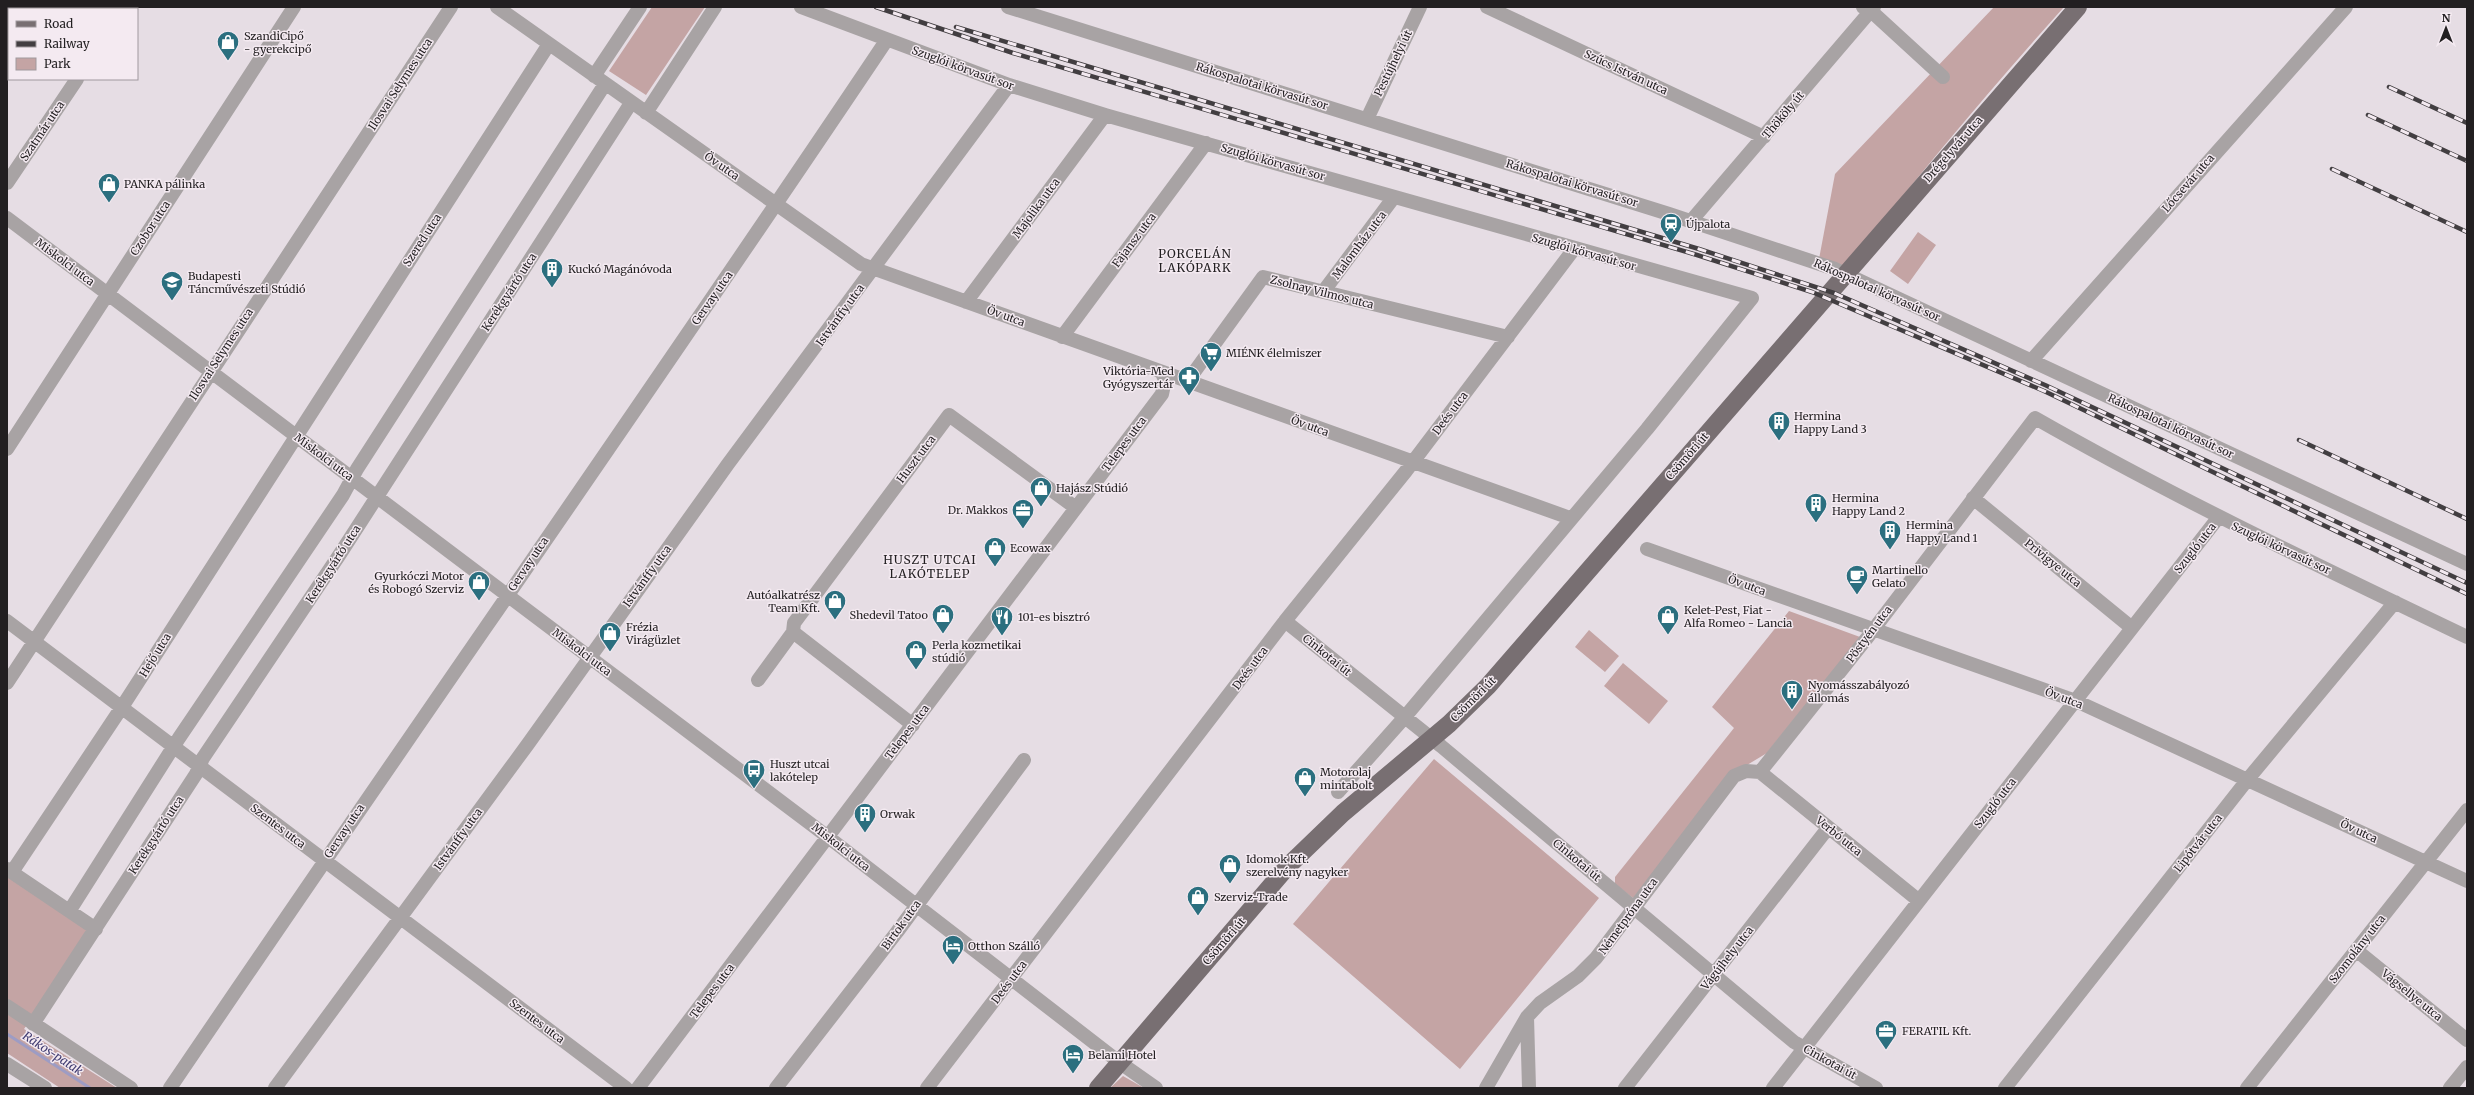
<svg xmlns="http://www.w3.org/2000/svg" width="2474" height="1095" viewBox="0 0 2474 1095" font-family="Merriweather,serif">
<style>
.green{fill:#c4a4a4}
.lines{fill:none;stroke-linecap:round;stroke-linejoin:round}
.stream{stroke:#9d9cc4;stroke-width:3}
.minor{stroke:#a8a3a4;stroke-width:14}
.major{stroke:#786f72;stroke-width:18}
.rail-casing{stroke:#423e41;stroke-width:4.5}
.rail{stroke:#f4eaf1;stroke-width:3;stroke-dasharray:9;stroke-linecap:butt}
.labels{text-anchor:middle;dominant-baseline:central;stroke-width:3;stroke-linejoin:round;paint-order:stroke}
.poi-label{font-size:11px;fill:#221f21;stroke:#f4eaf1;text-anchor:start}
.street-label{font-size:11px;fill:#221f21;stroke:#f4eaf1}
.neighbourhood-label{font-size:12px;letter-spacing:1px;fill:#221f21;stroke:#f4eaf1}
.water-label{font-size:12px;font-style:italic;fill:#413c71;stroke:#f4eaf1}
</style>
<rect width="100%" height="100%" fill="#e6dde4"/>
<path class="green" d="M 652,7 L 705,7 L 646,95 L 609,71 Z
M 1994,7 L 2064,7 C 1988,92 1916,178 1846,267 L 1819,259 L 1835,174 Z
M 1918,232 L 1936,245 L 1908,284 L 1890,271 Z
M 1789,611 L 1860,637 L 1767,753 L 1747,765 L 1633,898 L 1615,884 L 1615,877 L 1734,728 L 1712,707 Z
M 1589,630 L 1619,656 L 1605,672 L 1575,647 Z
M 1623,663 L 1668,701 L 1649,724 L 1604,686 Z
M 1434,759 L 1599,898 L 1460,1069 L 1293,924 Z
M 7,863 L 98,925 L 24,1029 L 117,1088 L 60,1088 L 7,1053 Z
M 1123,1076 L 1144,1088 L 1110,1088 Z"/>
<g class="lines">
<path class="stream" d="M 7,1034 L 90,1088"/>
<path class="minor" d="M 497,7 L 861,264 L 1570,518
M 801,7 L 1009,85 L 1105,115 L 1752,298 L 1647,429 L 1404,718 L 1338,792
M 1008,7 L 1669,214 L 1835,269 L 2467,564
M 1487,7 L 1764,137
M 1863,7 L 1871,11 L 1943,77
M 122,9 L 123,7
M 594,76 L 640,7
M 646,113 L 715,7
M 1367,119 L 1420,7
M 7,183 L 77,79
M 7,218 L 828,837 L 1119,1062 L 1156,1088
M 1691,221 L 1874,7
M 1323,292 L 1394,197
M 966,302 L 1105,115
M 1062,337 L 1206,143
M 2031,361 L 2346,7
M 1187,382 L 1263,277 L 1508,337
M 7,449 L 294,7
M 1973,498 L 2132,628
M 1647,549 L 2076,701 L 2467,881
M 7,621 L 626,1088
M 1285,621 L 1441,746 L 1794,1042 L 1876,1088
M 793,632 L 913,725
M 758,680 L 793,632 L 794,623 L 949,415 L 1076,508
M 7,683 L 451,7
M 1760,772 L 1867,638 L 2035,418 C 2175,498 2321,567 2467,637
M 1760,772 L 1918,900
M 7,869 L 96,929
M 12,872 L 122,707 L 549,44
M 70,910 L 179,738 L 343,495 L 357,469 L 605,84
M 2356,950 L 2467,1040
M 7,1006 L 131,1088
M 1527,1017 L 1529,1088
M 33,1024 L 196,774 L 203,758 L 340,554 L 631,103
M 7,1064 L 45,1088
M 170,1088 C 407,738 651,392 886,41
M 275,1088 L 528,744 L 728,464 L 1009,85
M 638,1088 L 1162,394 L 1165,380 L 1162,373
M 776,1088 L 897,932 L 1024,760
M 927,1088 L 1285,621 L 1406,471 L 1574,249
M 1486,1088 L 1527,1017 L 1540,1003 L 1578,976 L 1596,958 L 1734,776 L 1746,771 L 1760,772
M 1625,1088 L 1828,828
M 1773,1088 L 2218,518
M 2005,1088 L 2248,779 L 2395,602
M 2247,1088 L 2467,810
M 2450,1088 L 2467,1067"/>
<path class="major" d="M 1098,1088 L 1288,866 L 1343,813 L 1449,724 L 1488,686 L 2078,7"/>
<g class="rail-casing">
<path id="rail" d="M 876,7 L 1013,53 L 1697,255 L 1812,292 L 2044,391 L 2467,594
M 956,27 L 1699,249 L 1834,293 L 2045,385 L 2467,583
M 2389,87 L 2467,123
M 2368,115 L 2467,161
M 2332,169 L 2467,232
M 2299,440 L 2467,519"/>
</g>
<use href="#rail" class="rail"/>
</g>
<defs>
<g id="shop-pin" transform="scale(1.15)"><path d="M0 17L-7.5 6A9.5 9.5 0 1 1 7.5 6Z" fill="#2b6f7f" stroke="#f4eaf1"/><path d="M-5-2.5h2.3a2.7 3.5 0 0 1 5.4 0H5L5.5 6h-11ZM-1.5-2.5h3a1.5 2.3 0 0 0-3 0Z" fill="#fff"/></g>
<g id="station-pin" transform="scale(1.15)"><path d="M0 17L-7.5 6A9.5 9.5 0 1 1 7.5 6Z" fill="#2b6f7f" stroke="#f4eaf1"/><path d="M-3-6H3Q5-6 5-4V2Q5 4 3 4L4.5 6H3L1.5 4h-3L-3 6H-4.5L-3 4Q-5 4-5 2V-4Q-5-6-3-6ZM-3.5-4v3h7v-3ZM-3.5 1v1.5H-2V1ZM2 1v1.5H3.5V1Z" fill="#fff"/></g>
<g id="building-pin" transform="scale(1.15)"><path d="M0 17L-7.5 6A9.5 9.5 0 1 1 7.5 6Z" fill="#2b6f7f" stroke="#f4eaf1"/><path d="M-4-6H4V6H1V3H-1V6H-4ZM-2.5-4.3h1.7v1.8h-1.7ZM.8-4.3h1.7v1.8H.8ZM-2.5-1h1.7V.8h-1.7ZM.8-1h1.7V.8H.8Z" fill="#fff"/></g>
<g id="school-pin" transform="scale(1.15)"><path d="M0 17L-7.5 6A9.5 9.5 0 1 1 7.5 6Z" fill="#2b6f7f" stroke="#f4eaf1"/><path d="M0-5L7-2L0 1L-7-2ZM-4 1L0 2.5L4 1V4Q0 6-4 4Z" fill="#fff"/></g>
<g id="supermarket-pin" transform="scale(1.15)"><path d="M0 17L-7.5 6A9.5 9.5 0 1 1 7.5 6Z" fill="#2b6f7f" stroke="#f4eaf1"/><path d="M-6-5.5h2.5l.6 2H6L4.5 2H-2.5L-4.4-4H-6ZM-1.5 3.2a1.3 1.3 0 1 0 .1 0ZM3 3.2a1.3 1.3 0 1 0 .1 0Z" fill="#fff"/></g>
<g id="pharmacy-pin" transform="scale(1.15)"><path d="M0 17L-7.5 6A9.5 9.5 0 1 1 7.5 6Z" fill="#2b6f7f" stroke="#f4eaf1"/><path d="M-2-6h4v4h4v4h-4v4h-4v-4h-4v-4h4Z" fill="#fff"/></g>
<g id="office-pin" transform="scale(1.15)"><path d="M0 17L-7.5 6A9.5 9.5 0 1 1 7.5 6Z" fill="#2b6f7f" stroke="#f4eaf1"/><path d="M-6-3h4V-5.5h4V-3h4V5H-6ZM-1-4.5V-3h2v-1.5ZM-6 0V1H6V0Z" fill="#fff"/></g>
<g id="cafe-pin" transform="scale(1.15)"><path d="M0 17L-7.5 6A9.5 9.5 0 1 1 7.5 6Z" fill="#2b6f7f" stroke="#f4eaf1"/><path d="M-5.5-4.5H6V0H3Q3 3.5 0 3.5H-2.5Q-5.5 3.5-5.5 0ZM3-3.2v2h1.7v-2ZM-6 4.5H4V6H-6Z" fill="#fff"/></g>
<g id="restaurant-pin" transform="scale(1.15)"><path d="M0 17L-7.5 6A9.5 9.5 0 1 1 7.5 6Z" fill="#2b6f7f" stroke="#f4eaf1"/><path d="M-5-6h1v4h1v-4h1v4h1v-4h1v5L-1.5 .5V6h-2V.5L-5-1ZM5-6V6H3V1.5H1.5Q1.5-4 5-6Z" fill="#fff"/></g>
<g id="bus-pin" transform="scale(1.15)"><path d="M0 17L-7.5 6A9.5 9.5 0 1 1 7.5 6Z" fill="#2b6f7f" stroke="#f4eaf1"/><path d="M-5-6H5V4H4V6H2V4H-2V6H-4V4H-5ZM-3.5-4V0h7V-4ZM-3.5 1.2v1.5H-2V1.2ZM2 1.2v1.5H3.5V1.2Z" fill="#fff"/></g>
<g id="hotel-pin" transform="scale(1.15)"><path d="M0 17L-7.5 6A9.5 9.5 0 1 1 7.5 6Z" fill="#2b6f7f" stroke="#f4eaf1"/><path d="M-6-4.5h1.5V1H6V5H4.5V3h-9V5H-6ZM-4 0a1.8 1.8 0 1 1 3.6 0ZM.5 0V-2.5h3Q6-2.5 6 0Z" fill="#fff"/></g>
</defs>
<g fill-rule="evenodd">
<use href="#shop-pin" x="228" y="42"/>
<use href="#shop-pin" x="109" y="184"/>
<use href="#station-pin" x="1671" y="224"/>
<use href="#building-pin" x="552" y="269"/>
<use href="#school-pin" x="172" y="282"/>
<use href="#supermarket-pin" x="1211" y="353"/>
<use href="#pharmacy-pin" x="1189" y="377"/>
<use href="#building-pin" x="1779" y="422"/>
<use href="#shop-pin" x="1041" y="488"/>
<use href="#building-pin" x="1816" y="504"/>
<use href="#office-pin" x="1023" y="510"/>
<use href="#building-pin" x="1890" y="531"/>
<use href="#shop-pin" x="995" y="548"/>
<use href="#cafe-pin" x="1857" y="576"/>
<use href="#shop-pin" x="479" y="582"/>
<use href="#shop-pin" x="835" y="601"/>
<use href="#shop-pin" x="943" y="615"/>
<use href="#shop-pin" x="1668" y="616"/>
<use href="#restaurant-pin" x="1002" y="617"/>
<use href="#shop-pin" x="610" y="633"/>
<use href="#shop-pin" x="916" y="651"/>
<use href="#building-pin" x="1792" y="691"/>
<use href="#bus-pin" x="754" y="770"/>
<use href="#shop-pin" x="1305" y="778"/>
<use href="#building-pin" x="865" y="814"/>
<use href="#shop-pin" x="1230" y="865"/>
<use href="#shop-pin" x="1198" y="897"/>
<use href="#hotel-pin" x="953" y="946"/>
<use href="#office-pin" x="1886" y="1031"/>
<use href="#hotel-pin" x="1073" y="1055"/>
</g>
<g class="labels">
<g class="poi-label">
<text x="244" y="36">SzandiCipő<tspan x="244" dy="13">- gyerekcipő</tspan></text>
<text x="124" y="184">PANKA pálinka</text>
<text x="1686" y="224">Újpalota</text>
<text x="568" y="269">Kuckó Magánóvoda</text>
<text x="188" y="276">Budapesti<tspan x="188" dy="13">Táncművészeti Stúdió</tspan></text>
<text x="1226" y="353">MIÉNK élelmiszer</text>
<text x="1174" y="371" text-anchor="end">Viktória-Med<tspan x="1174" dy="13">Gyógyszertár</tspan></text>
<text x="1794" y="416">Hermina<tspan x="1794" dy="13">Happy Land 3</tspan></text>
<text x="1056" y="488">Hajász Stúdió</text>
<text x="1832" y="498">Hermina<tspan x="1832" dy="13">Happy Land 2</tspan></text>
<text x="1008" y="510" text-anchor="end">Dr. Makkos</text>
<text x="1906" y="525">Hermina<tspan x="1906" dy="13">Happy Land 1</tspan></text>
<text x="1010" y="548">Ecowax</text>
<text x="1872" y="570">Martinello<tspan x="1872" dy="13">Gelato</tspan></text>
<text x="464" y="576" text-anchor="end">Gyurkóczi Motor<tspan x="464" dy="13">és Robogó Szerviz</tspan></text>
<text x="820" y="595" text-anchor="end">Autóalkatrész<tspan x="820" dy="13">Team Kft.</tspan></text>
<text x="1684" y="610">Kelet-Pest, Fiat -<tspan x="1684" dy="13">Alfa Romeo - Lancia</tspan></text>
<text x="928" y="615" text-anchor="end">Shedevil Tatoo</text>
<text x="1018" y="617">101-es bisztró</text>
<text x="626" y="627">Frézia<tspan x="626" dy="13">Virágüzlet</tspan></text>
<text x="932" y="645">Perla kozmetikai<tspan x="932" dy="13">stúdió</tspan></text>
<text x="1808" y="685">Nyomásszabályozó<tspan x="1808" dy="13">állomás</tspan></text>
<text x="770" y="764">Huszt utcai<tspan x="770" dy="13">lakótelep</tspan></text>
<text x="1320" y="772">Motorolaj<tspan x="1320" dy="13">mintabolt</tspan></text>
<text x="880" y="814">Orwak</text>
<text x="1246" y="859">Idomok Kft.<tspan x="1246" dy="13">szerelvény nagyker</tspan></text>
<text x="1214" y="897">Szerviz-Trade</text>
<text x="968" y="946">Otthon Szálló</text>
<text x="1902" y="1031">FERATIL Kft.</text>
<text x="1088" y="1055">Belami Hotel</text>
</g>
<g class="street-label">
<text transform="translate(1393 63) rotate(-64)">Pestújhelyi út</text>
<text transform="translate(963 68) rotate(20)">Szuglói körvasút sor</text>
<text transform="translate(1626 72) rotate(25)">Szűcs István utca</text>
<text transform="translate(400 84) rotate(-57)">Ilosvai Selymes utca</text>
<text transform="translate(1262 86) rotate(17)">Rákospalotai körvasút sor</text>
<text transform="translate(1783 115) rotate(-50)">Thököly út</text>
<text transform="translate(42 131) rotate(-56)">Szatmár utca</text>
<text transform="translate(1953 149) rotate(-49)">Drégelyvár utca</text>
<text transform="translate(1273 162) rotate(16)">Szuglói körvasút sor</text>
<text transform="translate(722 166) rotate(35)">Öv utca</text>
<text transform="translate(1572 183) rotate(17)">Rákospalotai körvasút sor</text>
<text transform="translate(2188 183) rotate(-49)">Lőcsevár utca</text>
<text transform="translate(1036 208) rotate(-54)">Majolika utca</text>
<text transform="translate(150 228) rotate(-57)">Czobor utca</text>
<text transform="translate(422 240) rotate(-57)">Szered utca</text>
<text transform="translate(1134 240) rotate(-53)">Fajansz utca</text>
<text transform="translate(1359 245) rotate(-53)">Malomház utca</text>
<text transform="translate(1584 252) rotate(16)">Szuglói körvasút sor</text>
<text transform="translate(65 262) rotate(37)">Miskolci utca</text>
<text transform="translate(1877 290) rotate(24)">Rákospalotai körvasút sor</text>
<text transform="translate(509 292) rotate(-57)">Kerékgyártó utca</text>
<text transform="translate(1322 292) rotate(14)">Zsolnay Vilmos utca</text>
<text transform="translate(712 298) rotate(-55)">Gervay utca</text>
<text transform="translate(840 315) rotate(-54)">Istvánffy utca</text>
<text transform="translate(1006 316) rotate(20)">Öv utca</text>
<text transform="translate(221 354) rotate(-57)">Ilosvai Selymes utca</text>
<text transform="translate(1450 413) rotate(-53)">Deés utca</text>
<text transform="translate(1310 426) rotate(20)">Öv utca</text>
<text transform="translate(2171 426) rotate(25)">Rákospalotai körvasút sor</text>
<text transform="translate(1124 444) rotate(-53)">Telepes utca</text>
<text transform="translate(1687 456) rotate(-49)">Csömöri út</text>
<text transform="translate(324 457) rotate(37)">Miskolci utca</text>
<text transform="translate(916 459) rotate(-53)">Huszt utca</text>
<text transform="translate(2195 548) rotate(-52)">Szugló utca</text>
<text transform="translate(2281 548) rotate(25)">Szuglói körvasút sor</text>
<text transform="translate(2053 563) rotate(39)">Privigye utca</text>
<text transform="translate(333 564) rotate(-57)">Kerékgyártó utca</text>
<text transform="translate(528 564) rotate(-56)">Gervay utca</text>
<text transform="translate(647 576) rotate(-54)">Istvánffy utca</text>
<text transform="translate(1747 585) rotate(20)">Öv utca</text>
<text transform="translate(1869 634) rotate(-53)">Pöstyén utca</text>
<text transform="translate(582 652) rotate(37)">Miskolci utca</text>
<text transform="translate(155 655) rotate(-58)">Hejő utca</text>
<text transform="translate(1327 655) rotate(39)">Cinkotai út</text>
<text transform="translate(1250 668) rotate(-53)">Deés utca</text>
<text transform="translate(2064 698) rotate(21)">Öv utca</text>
<text transform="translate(1473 699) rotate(-45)">Csömöri út</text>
<text transform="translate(907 732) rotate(-53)">Telepes utca</text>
<text transform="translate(1995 803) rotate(-52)">Szugló utca</text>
<text transform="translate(278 826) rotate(37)">Szentes utca</text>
<text transform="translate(344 831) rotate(-56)">Gervay utca</text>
<text transform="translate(2359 831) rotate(25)">Öv utca</text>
<text transform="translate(156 835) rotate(-57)">Kerékgyártó utca</text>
<text transform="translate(1839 836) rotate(39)">Verbó utca</text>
<text transform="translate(458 839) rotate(-54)">Istvánffy utca</text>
<text transform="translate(2198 843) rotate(-52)">Lipótvár utca</text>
<text transform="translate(841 847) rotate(38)">Miskolci utca</text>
<text transform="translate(1577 860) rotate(40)">Cinkotai út</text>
<text transform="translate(1628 916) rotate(-54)">Németpróna utca</text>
<text transform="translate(901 925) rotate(-54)">Birtok utca</text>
<text transform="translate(1224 941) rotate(-49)">Csömöri út</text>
<text transform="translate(2357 949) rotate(-52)">Szomolány utca</text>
<text transform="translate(1727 958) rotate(-52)">Vágújhely utca</text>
<text transform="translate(1009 982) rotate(-53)">Deés utca</text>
<text transform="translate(712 991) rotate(-53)">Telepes utca</text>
<text transform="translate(2412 995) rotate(39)">Vágsellye utca</text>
<text transform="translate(537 1021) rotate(37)">Szentes utca</text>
<text transform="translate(1830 1062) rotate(29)">Cinkotai út</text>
</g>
<g class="neighbourhood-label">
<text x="1195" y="253">PORCELÁN<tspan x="1195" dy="14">LAKÓPARK</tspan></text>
<text x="930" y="559">HUSZT UTCAI<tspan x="930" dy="14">LAKÓTELEP</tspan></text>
</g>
<g class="water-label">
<text transform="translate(53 1053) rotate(33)">Rákos-patak</text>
</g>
</g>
<rect width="2474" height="1095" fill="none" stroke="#221f21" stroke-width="16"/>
<rect x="8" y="8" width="130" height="72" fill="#f4eaf1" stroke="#a0999e"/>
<rect x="16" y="21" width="20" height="6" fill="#786f72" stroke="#a0999e"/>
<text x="44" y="28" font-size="12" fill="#221f21">Road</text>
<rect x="16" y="41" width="20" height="6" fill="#423e41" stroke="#a0999e"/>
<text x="44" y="48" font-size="12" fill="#221f21">Railway</text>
<rect x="16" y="58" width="20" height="12" fill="#c4a4a4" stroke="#a0999e"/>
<text x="44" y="68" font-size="12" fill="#221f21">Park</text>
<g transform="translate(2446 28)" stroke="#f4eaf1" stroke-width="3" paint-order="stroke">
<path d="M0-3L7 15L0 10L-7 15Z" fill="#221f21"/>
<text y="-6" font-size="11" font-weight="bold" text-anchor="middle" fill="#221f21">N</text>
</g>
</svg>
